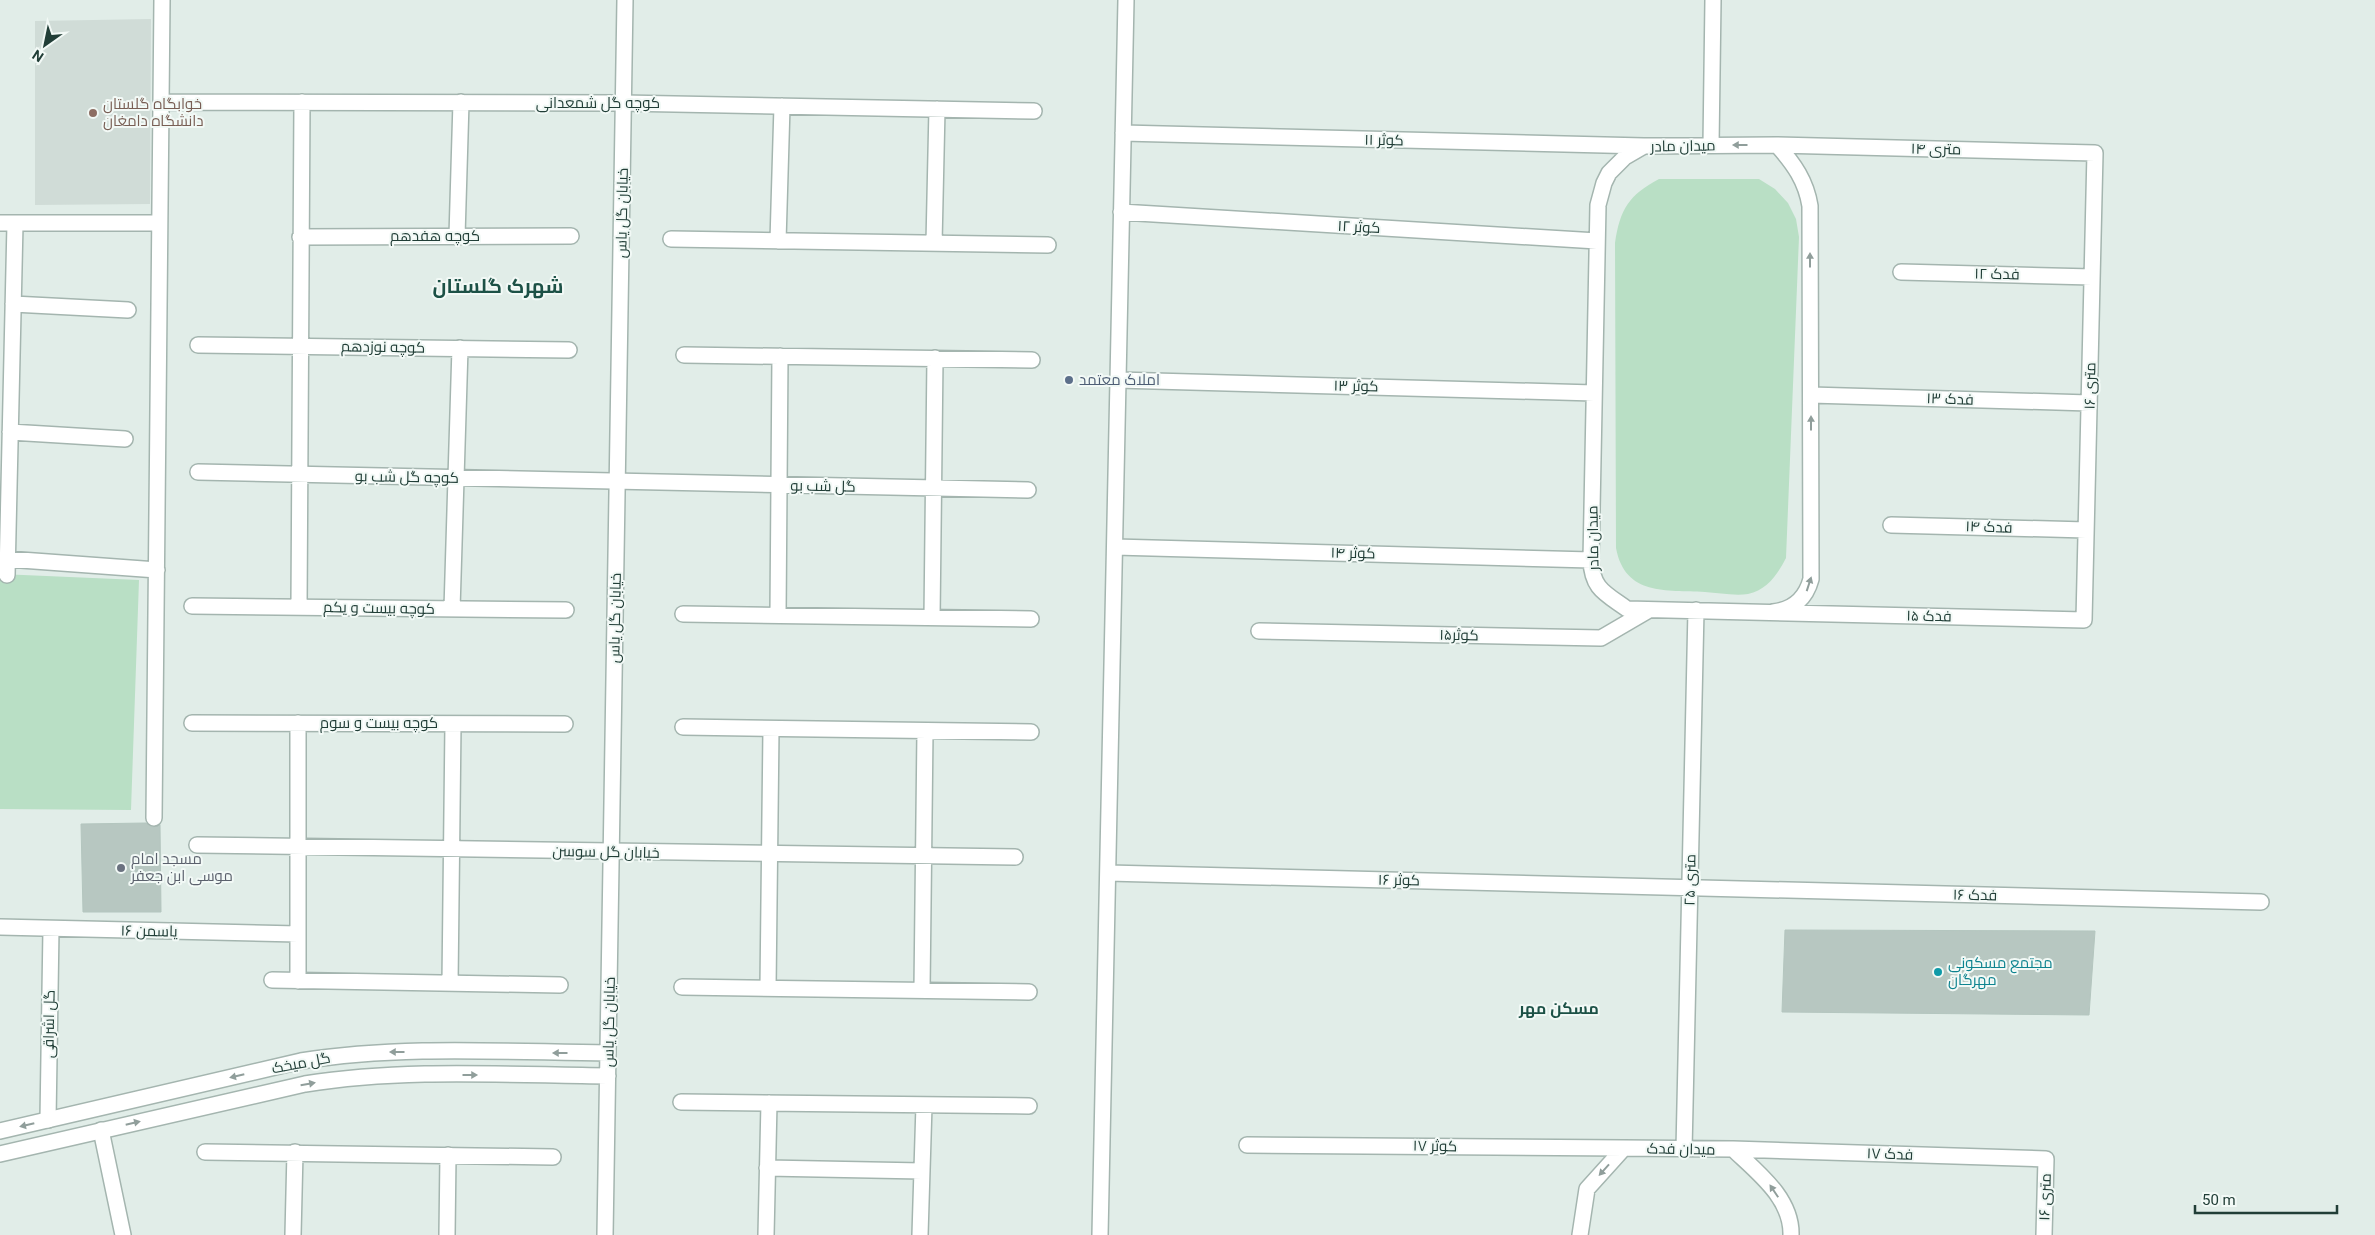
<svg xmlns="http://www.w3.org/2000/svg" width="2375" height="1235" viewBox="0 0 2375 1235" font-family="Roboto,Cairo,sans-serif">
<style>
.built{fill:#d0dcd7}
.green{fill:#b9dfc5}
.building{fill:#b7c7c1;stroke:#b4c6bf}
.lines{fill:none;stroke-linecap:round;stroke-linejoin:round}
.minor-casing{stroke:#a4b5af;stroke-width:18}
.tertiary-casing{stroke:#a4b5af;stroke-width:18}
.minor{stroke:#fff;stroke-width:15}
.tertiary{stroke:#fff;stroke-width:15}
.oneway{fill:#909e9b}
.education-dot{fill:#8d6e63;stroke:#f2f9f6;stroke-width:2}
.service-dot{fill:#5c6f8a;stroke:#f2f9f6;stroke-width:2}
.worship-dot{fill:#6b7280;stroke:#f2f9f6;stroke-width:2}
.culture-dot{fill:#0f9aa8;stroke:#f2f9f6;stroke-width:2}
.labels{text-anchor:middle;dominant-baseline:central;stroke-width:4;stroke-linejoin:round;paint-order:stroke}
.street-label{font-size:15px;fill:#213e37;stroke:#f2f9f6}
.education-label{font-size:15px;fill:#785e54;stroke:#f2f9f6;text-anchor:start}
.service-label{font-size:15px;fill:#4e5e75;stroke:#f2f9f6;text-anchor:start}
.worship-label{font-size:15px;fill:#5b616d;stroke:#f2f9f6;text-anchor:start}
.culture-label{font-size:15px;fill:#0d838f;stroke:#f2f9f6;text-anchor:start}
.neighbourhood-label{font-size:16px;font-weight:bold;fill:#1c5146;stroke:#f2f9f6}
.district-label{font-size:20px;font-weight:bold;fill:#1c5146;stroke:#f2f9f6}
</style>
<rect width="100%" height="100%" fill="#e1ede8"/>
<path class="built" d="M 151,19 L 150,204 L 35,205 L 35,21 Z"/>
<path class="green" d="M 1659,179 L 1759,179 L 1775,189 L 1788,203 L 1796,219 L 1799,237 L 1786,558 C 1778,574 1767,590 1748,594 C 1735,596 1718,593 1705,592 C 1666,590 1625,596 1616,548 L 1615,243 C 1620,209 1629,195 1659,179 Z
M 0,574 L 139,580 L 131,810 L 0,809 Z"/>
<path class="building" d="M 146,823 L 153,827 L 160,825 L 161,912 L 83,912 L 81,824 Z
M 1785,930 L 2095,931 L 2089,1015 L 1782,1012 Z"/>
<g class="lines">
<g class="minor-casing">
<path id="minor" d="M 161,102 L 623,103 L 1034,111
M 1123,133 L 1644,146
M 1711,145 L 1713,0
M 1121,212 L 1597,241
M 0,223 L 159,223
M 457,236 L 461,102
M 300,237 L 571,236
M 671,239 L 1048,245
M 778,241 L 782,106
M 934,243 L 937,109
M 1901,272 L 2092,277
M 13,304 L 128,310
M 198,345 L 569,350
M 684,355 L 1032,360
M 1118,380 L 1594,393
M 1811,395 L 2089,403
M 10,432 L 125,439
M 198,472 L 1028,490
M 1891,525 L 2086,530
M 1115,547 L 1591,560
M 7,559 L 157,570
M 7,575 L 15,224
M 192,606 L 566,610
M 299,607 L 302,102
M 452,609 L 460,348
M 1773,612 C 1793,610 1806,598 1811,579 L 1810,206 C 1806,181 1794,164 1777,145 L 1644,146 L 1625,157 L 1609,173 L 1604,183 L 1598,205 L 1591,560 C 1592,589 1605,593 1627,609 L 2084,620 L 2095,153 L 1777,145
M 683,614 L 1031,619
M 778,615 L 780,356
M 932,618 L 935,358
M 1259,631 L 1601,638 L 1649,610
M 192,723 L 565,724
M 683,727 L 1031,732
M 154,818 L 162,0
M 197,845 L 1015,857
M 1108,873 L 2261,902
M 0,927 L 298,934
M 272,980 L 560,985
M 298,981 L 298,723
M 450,983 L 453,724
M 682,987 L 1029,992
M 768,988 L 771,729
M 922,990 L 925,731
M 681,1102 L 1029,1106
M 48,1120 L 51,929
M 101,1130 L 123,1235
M 1247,1145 L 1624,1148
M 1733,1149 L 2046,1159 L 2044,1235
M 1684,1150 L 1696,610
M 205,1152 L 553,1157
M 767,1168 L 922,1171
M 293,1235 L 295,1152
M 447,1235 L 448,1155
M 766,1235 L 769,1103
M 920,1235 L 924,1105
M 1100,1235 L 1126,0
M 1580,1235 L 1587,1189 L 1624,1148 L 1733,1149 C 1757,1172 1792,1198 1791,1235"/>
</g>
<g class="tertiary-casing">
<path id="tertiary" d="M 0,1131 L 301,1061 C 402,1045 506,1052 608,1053
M 0,1154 L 305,1084 C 405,1068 507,1075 608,1076
M 605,1235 L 625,0"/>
</g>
<use href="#minor" class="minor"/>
<use href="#tertiary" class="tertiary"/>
</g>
<defs><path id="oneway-solid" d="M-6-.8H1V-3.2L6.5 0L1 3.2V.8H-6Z" transform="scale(1.25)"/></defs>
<g class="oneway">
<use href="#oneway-solid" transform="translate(1740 145) rotate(180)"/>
<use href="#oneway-solid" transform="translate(1810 260) rotate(-90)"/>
<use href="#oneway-solid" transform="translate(1811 423) rotate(-90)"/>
<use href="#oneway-solid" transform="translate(1809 584) rotate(-72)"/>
<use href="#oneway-solid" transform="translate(397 1052) rotate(-180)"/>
<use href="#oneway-solid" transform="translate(560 1053) rotate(-180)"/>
<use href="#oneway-solid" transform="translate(470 1075)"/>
<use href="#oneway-solid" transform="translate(237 1076) rotate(167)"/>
<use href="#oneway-solid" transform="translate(308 1084) rotate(-10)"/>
<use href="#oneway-solid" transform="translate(133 1123) rotate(-13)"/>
<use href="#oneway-solid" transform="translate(27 1125) rotate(167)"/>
<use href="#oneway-solid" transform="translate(1604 1170) rotate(132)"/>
<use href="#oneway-solid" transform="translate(1774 1191) rotate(-124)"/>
</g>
<circle class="education-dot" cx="93" cy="113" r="5"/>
<circle class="service-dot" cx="1069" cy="380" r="5"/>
<circle class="worship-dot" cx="121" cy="868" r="5"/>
<circle class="culture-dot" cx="1938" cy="972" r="5"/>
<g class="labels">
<g class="street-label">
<text x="598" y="103">کوچه گل شمعدانی</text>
<text transform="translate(1384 140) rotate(1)">کوثر ۱۱</text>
<text transform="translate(1683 146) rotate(-1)">میدان مادر</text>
<text transform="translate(1936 149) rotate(1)">۱۴ متری</text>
<text transform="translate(622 213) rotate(-89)">خیابان گل یاس</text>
<text transform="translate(1359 227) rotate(3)">کوثر ۱۲</text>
<text x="435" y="236">کوچه هفدهم</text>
<text transform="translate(1997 274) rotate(1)">فدک ۱۲</text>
<text transform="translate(383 347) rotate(1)">کوچه نوزدهم</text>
<text transform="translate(1356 386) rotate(1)">کوثر ۱۳</text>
<text transform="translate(2090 386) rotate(-89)">۱۶ متری</text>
<text transform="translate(1950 399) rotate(2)">فدک ۱۳</text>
<text transform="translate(407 477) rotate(1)">کوچه گل شب بو</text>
<text transform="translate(823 486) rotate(1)">گل شب بو</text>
<text transform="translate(1989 527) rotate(2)">فدک ۱۴</text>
<text transform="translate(1593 538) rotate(-91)">میدان مادر</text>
<text transform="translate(1353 553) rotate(1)">کوثر ۱۴</text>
<text transform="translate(379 608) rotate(1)">کوچه بیست و یکم</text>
<text transform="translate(1929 616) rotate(1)">فدک ۱۵</text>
<text transform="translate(615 618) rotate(-89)">خیابان گل یاس</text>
<text transform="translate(1459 635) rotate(1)">کوثر۱۵</text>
<text x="379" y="723">کوچه بیست و سوم</text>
<text transform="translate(606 852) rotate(1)">خیابان گل سوسن</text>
<text transform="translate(1399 880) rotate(1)">کوثر ۱۶</text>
<text transform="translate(1690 880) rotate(-89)">۲۵ متری</text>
<text transform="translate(1975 895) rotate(1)">فدک ۱۶</text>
<text transform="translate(149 931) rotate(1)">یاسمن ۱۶</text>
<text transform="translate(609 1022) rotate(-89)">خیابان گل یاس</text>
<text transform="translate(49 1024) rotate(-89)">گل اشراقی</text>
<text transform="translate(301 1063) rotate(-11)">گل میخک</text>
<text transform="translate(1435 1146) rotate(1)">کوثر ۱۷</text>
<text transform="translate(1681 1149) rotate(1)">میدان فدک</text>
<text transform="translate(1890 1154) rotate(2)">فدک ۱۷</text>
<text transform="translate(2045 1197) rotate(-88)">۱۶ متری</text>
</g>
<g class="education-label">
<text x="103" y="104">خوابگاه گلستان<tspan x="103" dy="17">دانشگاه دامغان</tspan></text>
</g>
<g class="service-label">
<text x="1079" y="380">املاک معتمد</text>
</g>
<g class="worship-label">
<text x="131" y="859">مسجد امام<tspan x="131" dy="17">موسی ابن جعفر</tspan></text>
</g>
<g class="culture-label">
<text x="1948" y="963">مجتمع مسکونی<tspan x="1948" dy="17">مهرگان</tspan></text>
</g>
<g class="neighbourhood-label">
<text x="1559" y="1008">مسکن مهر</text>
</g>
<g class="district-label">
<text x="498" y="286">شهرک گلستان</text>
</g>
</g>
<g transform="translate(45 45) rotate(213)" stroke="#f2f9f6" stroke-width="4" paint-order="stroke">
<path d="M0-4L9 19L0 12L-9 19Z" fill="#213e37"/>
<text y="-8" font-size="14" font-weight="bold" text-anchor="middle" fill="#213e37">N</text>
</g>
<path d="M2195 1205v8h142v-8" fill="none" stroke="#213e37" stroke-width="2.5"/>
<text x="2202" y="1205" font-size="15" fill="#213e37" stroke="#f2f9f6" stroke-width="4" paint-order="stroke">50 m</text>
</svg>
